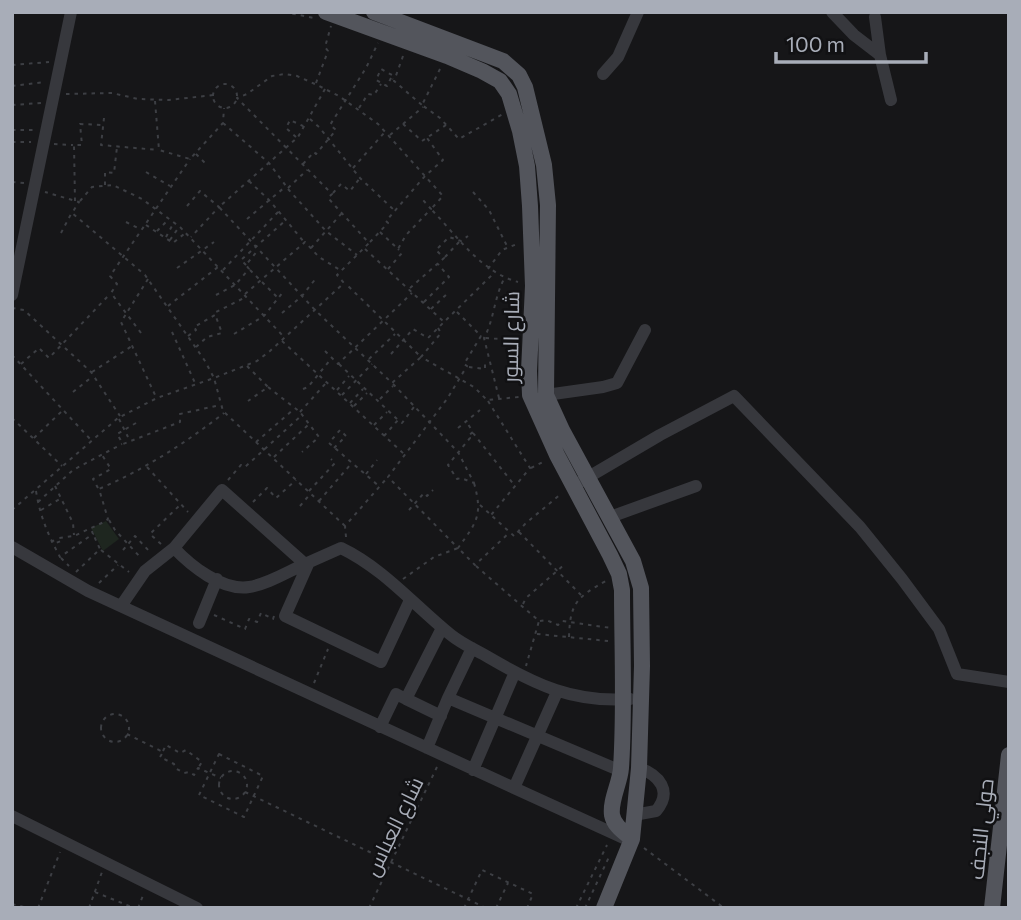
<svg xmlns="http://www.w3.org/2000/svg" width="1021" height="920" viewBox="0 0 1021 920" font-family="Commissioner,Cairo,sans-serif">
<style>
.green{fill:#1e261f}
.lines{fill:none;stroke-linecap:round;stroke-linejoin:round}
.path{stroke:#3d3f44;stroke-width:2;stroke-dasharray:3.5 5;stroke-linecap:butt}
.minor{stroke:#37383d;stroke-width:12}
.major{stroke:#53555c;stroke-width:16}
.labels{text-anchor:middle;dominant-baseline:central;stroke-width:5;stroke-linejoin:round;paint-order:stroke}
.street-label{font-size:21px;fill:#a8adb8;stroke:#111113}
</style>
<rect width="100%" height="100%" fill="#161618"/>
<path class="green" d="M 106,521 L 119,539 L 103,551 L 91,528 Z"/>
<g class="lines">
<path class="path" d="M 284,12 L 314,18
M 403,56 L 394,81 L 422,105
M 12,65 L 49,62
M 440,69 L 422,105 L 440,118 L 459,139 L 503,114
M 391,78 L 387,86 L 376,80 L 381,69 L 392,75 L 391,78 L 393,79
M 316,83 L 328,51 L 325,47 L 331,26
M213 96a12 12 0 1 1 24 0a12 12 0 1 1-24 0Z
M 12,86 L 45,82
M 325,89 L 298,137 L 219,207 L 315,310 L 392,383 L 421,357 L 345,283
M 66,94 L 112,93 L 138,99 L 169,100 L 214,95
M 155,101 L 159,150 L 190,159 L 223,123 L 224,108
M 12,105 L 41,103
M 359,108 L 368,94 L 374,95 L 381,84
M 104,118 L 101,145 L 158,150
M 310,119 L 319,127 L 360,178 L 394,210
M 223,123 L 269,163 L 286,186
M 403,124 L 422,141 L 446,125
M 12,130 L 35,130
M 390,135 L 423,107
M 296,137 L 286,128 L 290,120 L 303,126
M 12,142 L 31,142
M 54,144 L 73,145
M 196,154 L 205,163
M 12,164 L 12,168
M 303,164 L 314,152 L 316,154 L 336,130 L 330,125 L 366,68 L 378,43
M 353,168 L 384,133
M 146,172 L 170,186
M 249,181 L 270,201 L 304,242
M 12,182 L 25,183
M 105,185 L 105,172 L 114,173 L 117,147
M 288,188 L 307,170
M 288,189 L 326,231 L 357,255
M 473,192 L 489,210 L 508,248
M 333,193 L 341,184 L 350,191 L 360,178
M 75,201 L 74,145 L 82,145 L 80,124 L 103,125
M 80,201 L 92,187 L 113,185 L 142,199 L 180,227 L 284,337
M 187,206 L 200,191 L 219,207 L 191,237
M 247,219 L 285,187
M 126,222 L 140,229
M 146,225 L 173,243 L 184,234
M 157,231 L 168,220
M 380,232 L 398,249 L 406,235 L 431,209 L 423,200
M 61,233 L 71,214
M 166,237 L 173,224
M 170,240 L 179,227
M 370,242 L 388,223 L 386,221 L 425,176 L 443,160 L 427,138
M 311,248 L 342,213
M 365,249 L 444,322 L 493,274
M 445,257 L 460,241
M 246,265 L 241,260 L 286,220
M 177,268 L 214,242
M 388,269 L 402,253 L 398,249
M 488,269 L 502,250 L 517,244
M 223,270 L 279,211
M 250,270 L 278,298
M 148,279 L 121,322 L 156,397
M 410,288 L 444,258 L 436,250 L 449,237 L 461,241 L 468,236
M 245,294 L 305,242 L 319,257 L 340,270
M 216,295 L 235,285 L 249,269 L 246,265 L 258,250
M 424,302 L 449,277 L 438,264
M 168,306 L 218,267
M 12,308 L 24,310 L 91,372 L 120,416
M 431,309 L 449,292
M 457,312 L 480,335
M 282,313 L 302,296 L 317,277
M 438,328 L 441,333 L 421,357 L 474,387 L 487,400 L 519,397
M 172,332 L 195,383
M 141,333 L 111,293 L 117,284 L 110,276 L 190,159
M 234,334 L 264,316 L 283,292
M 188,336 L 196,330 L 194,327 L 215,315 L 214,313 L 246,297
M 282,341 L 404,454
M 196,347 L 207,337 L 222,333 L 216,317
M 325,351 L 338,364 L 412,293
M 391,354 L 413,329 L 428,338 L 443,323
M 12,355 L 91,440
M 369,359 L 395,334
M 21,364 L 39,348 L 49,358 L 110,294
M 339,364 L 398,420
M 247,366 L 268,387 L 248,401
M 469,367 L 485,369 L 485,364 L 489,364
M 92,372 L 132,346
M 393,384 L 458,452 L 474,483 L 461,478 L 457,479 L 448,465 L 470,438 L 468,436 L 473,432 L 466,421
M 268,387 L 300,412 L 319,437 L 302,452
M 303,389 L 308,387 L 331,359
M 337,390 L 349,376
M 73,392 L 93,376
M 342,395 L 372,364
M 499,398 L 484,338 C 494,320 494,298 504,279
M 380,399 L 393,386
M 488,401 L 530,468 L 491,515
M 350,403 L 363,389
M 354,406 L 367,393
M 300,412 L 326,383
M 12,418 L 62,466
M 119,419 L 128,437
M 136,423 L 117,434 L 123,444 L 180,422 L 180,414 L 220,405
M 374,425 L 387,412
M 458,428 L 480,410
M 473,433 L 515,486
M 384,436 L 398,420 L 402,423 L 414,407
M 34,438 L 63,410
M 256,442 L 294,409
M 334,448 L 346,436 L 340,430 L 329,443 L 380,487
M 274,457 L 308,425
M 147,467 L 188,512
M 531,468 L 545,461
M 366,474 L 377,460
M 228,480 L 241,465 L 245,467 L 302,415
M 474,483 C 483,515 477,522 458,548 L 388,477 L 447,399 L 467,366 L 464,364 L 481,336 L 484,338 L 516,340
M 55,486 L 73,523 L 74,535
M 98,488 L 93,479 L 111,469 L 102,455
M 36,491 C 40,516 48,535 60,557 L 93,534 L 91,529
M 309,491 L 335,463 L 331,459
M 319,501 L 351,464
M 38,502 L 73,470 L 122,444
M 253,502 L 267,488 L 276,498 L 296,480
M 480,505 L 514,536 L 525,524 L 562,493
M 300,506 L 311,493
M 12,510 L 118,418 L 157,398 L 214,378 L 205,361 L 145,275 L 72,213 L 79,202 L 45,192
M 41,510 L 60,499
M 409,510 L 424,493 L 427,496 L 433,490
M 109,520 L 115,530 L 141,558
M 345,526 L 223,411 L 214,378 L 257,361 L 270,351 L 344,283 L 337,275 L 369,243 L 328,198 L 332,194 L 237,98 L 247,94 L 272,76 L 285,74 L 297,76 L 315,84 L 339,96 L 378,124 L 443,196 L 431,209 C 457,236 481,272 518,282
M 519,532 L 581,595
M 346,537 L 345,526 L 387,478
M 51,542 L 55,540 L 56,543 L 61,541 L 59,538 L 74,536 L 106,521 L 108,519 L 99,489 C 145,469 184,444 224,413
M 161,544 L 150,534 L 180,505
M 101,550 L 129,572
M 123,550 L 135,536 L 150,552
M 61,558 L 69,566
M 476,566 L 539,621 L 526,666
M 76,572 L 100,549 L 93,534
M 403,579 L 434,557 L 458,548 L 475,565 L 510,532
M 99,583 L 118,565
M 523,604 L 526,598 L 565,564
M 214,615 L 245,629 L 249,619 L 257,622 L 261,613 L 273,619 L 274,616
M 540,621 L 546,620 L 558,625 L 562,621 L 611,628
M 537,634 L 608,641
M 569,637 C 570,603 577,597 606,581
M 314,683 L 328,649
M101 728a14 14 0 1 1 28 0a14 14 0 1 1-28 0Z
M 127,734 L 163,752 L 160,757 L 174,764 L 175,768 L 184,773 L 189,772 L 194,775 L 198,768 L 221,778
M 163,751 L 166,745 L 180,753 L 186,750 L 202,762 L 198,768
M 219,754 L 263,776 L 244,817 L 199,795 Z
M219 785a14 14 0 1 1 28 0a14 14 0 1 1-28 0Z
M 245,792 L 486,908
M 644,848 L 724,908
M 95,892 L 134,908
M 12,904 L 28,908
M 38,908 L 60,852
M 89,908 L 102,872
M 138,908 L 144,893
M 369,908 L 437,767
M 464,908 L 482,870 L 533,894 L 527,908
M 496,908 L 508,883
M 576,908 L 607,845
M 585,908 L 609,857 L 611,859"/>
<path class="minor" d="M 832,12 L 854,35 L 880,55 L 891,100
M 875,17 L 880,55
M 603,74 L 618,57 L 638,12
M 12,295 L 71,12
M 546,395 L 603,387 L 617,383 L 645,330
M 580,482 L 660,435 L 734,396 L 860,527 L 902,579 L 939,629 L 957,674 L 1009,682
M 610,517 L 696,486
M 12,547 L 88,591 L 514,788
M 174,548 C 191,566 222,591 249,587 C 268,584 287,572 305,564
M 309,562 L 285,616 L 381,662 L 410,600
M 121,606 L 145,571 L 174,548 L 222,490 L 305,564 L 341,548 C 383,568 415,606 451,635 C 462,644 476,650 488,657 C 536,685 573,703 630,699
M 199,623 L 217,579
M 472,648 L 448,698 L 621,771
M 557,692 L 514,788 L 628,840
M 441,716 L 406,699 L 442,628
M 380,727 L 396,694 L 406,699
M 427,748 L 448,698
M 473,770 L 515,672
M 634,815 L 656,811 C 673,791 659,775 639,768
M 12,816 L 197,908"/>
<path class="major" d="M 326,12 L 447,56 L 482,71 L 500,81 L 509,94 L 520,131 L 527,166 L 530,206 L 533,286 L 529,371 L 530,395 L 557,455 L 610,555 L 619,574 L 622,590 C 622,649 625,709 621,768 C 620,783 610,800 612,815 C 614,826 624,832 632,839
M 374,12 L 503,61 L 519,75 L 525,87 L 544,165 L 548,205 L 546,395 L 562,430 L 633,561 L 641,588 L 642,666 L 639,768 L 632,839 L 604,908
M 992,908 L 1009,755"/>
</g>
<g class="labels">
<g class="street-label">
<text transform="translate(510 337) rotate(-89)">شارع السور</text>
<text transform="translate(393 826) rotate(-64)">شارع العباس</text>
<text transform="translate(980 829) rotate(-84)">حولي النجف</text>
</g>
</g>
<rect width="1021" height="920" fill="none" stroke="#a8adb8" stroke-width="28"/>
<path d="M776 52v10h150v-10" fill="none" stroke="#a8adb8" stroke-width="3.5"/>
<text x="786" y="52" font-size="21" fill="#a8adb8" stroke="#111113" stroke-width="5" paint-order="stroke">100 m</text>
</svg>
